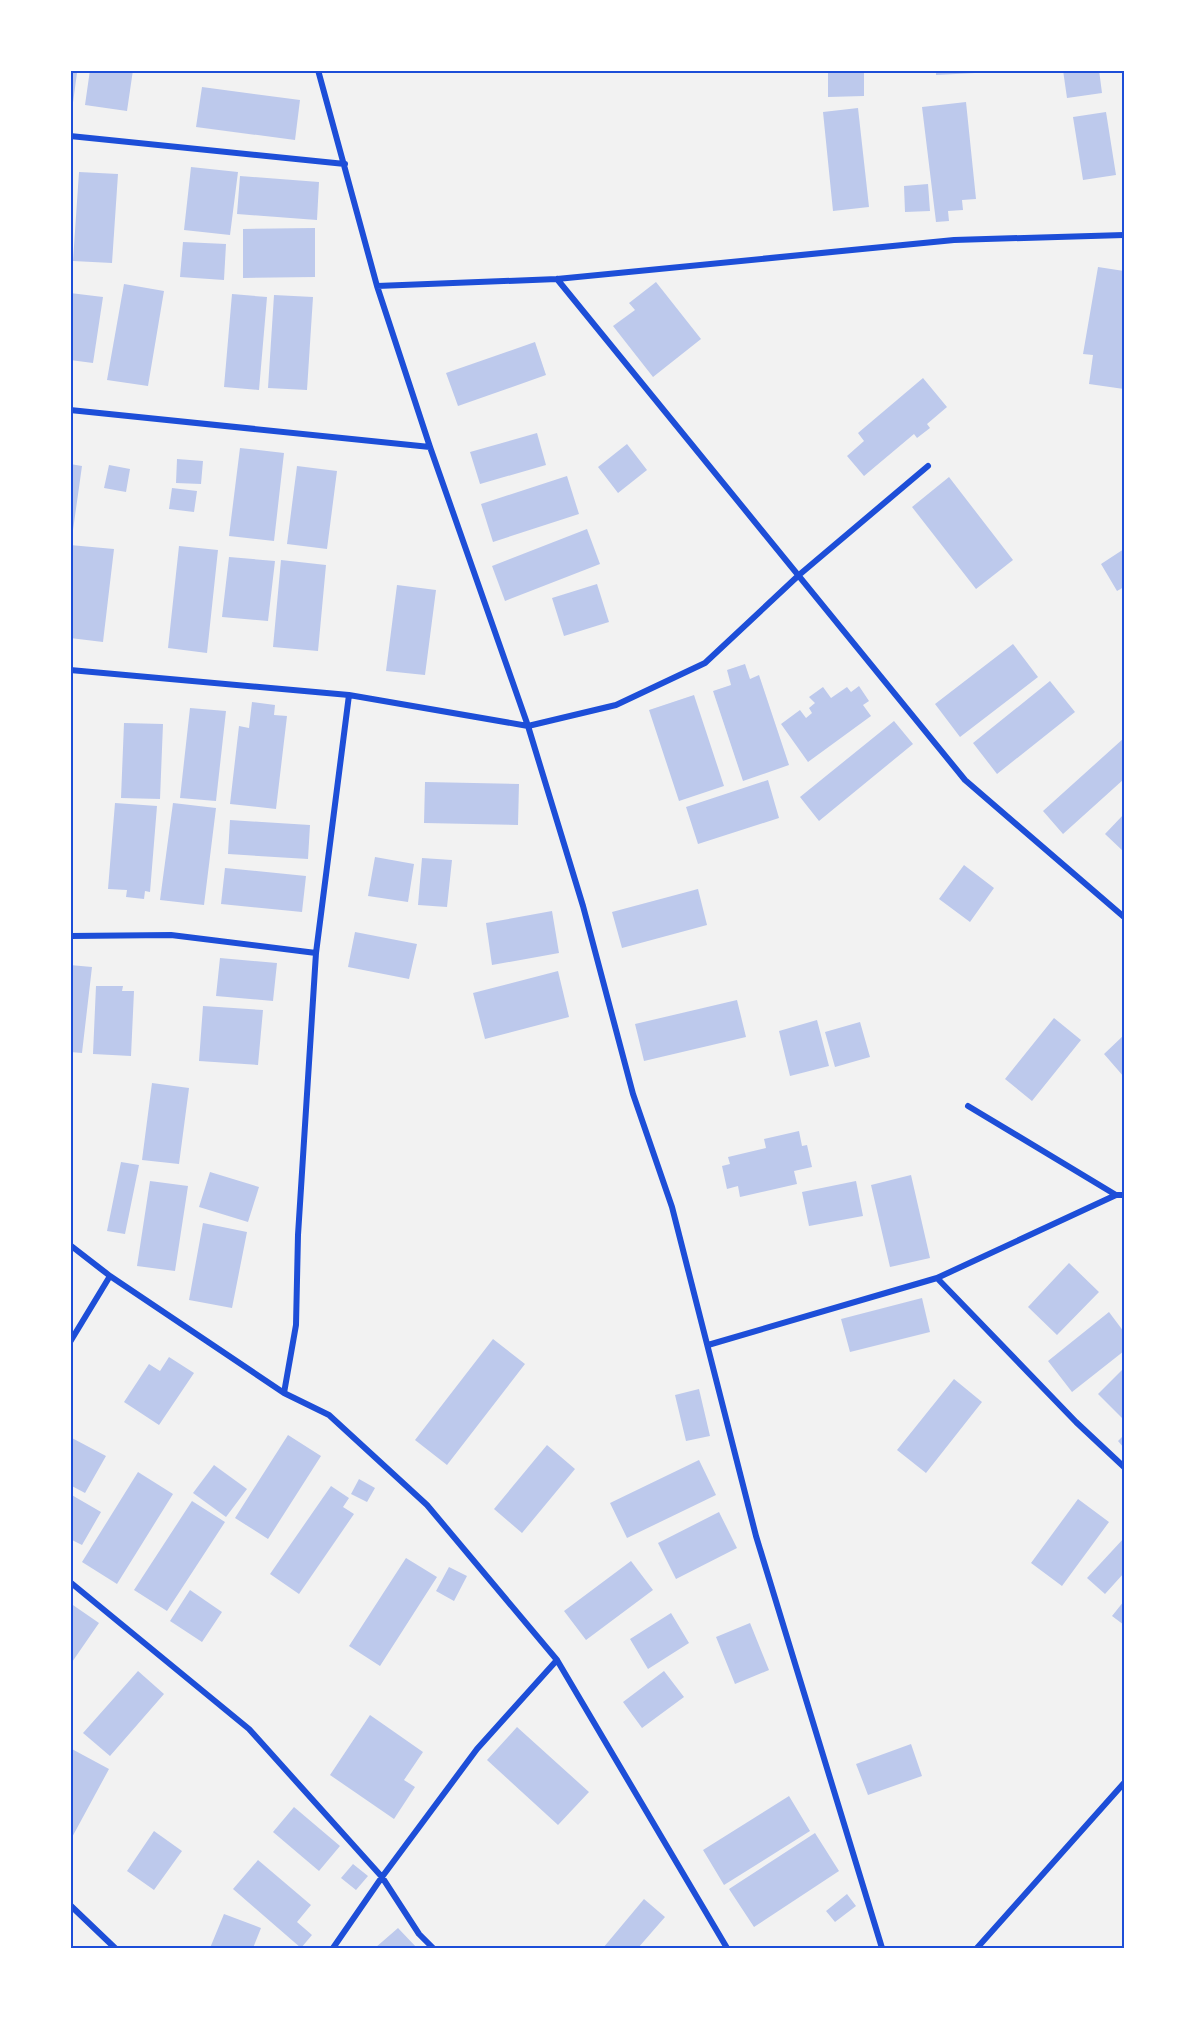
<svg xmlns="http://www.w3.org/2000/svg" width="1195" height="2019" viewBox="0 0 1195 2019" font-family="'PT Serif',serif">
<style>
.building{fill:#bdc9ec}
.lines{fill:none;stroke-linecap:round;stroke-linejoin:round}
.minor{stroke:#1d4ed8;stroke-width:6}
.neatline{fill:none;stroke:#1d4ed8;stroke-width:2}
</style>
<rect width="100%" height="100%" fill="#f2f2f2"/>
<path class="building" d="M 90,70 L 133,70 L 127,111 L 85,105 Z
M 828,70 L 864,70 L 864,96 L 828,97 Z
M 936,70 L 974,70 L 975,73 L 936,75 Z
M 1063,70 L 1099,70 L 1102,93 L 1067,98 Z
M 70,72 L 77,73 L 72,110 L 70,110 Z
M 202,87 L 300,100 L 295,140 L 196,127 Z
M 966,102 L 976,199 L 962,200 L 963,210 L 948,211 L 949,221 L 936,222 L 922,107 Z
M 858,108 L 869,207 L 833,211 L 823,112 Z
M 1106,112 L 1116,175 L 1083,180 L 1073,117 Z
M 191,167 L 238,172 L 230,235 L 184,230 Z
M 79,172 L 118,174 L 112,263 L 73,261 Z
M 240,176 L 319,182 L 317,220 L 237,214 Z
M 928,184 L 930,211 L 905,212 L 904,186 Z
M 315,228 L 315,277 L 243,278 L 243,229 Z
M 183,242 L 226,244 L 224,280 L 180,277 Z
M 1098,267 L 1124,271 L 1124,389 L 1089,384 L 1093,355 L 1083,354 Z
M 656,282 L 701,339 L 653,377 L 613,326 L 635,310 L 629,303 Z
M 124,284 L 164,291 L 148,386 L 107,380 Z
M 70,293 L 103,297 L 93,363 L 70,360 Z
M 232,294 L 267,297 L 259,390 L 224,387 Z
M 274,295 L 313,297 L 307,390 L 268,388 Z
M 535,342 L 546,375 L 458,406 L 446,373 Z
M 923,378 L 947,407 L 927,424 L 930,428 L 917,438 L 914,434 L 864,476 L 847,456 L 864,441 L 858,433 Z
M 537,433 L 546,465 L 480,484 L 470,452 Z
M 627,444 L 647,470 L 618,493 L 598,467 Z
M 240,448 L 284,453 L 274,541 L 229,536 Z
M 177,459 L 203,461 L 201,484 L 176,483 Z
M 70,464 L 82,466 L 73,530 L 70,530 Z
M 109,465 L 130,469 L 126,492 L 104,488 Z
M 297,466 L 337,471 L 327,549 L 287,544 Z
M 567,476 L 579,514 L 493,542 L 481,504 Z
M 949,477 L 1013,560 L 976,589 L 912,507 Z
M 172,488 L 197,491 L 194,512 L 169,509 Z
M 587,529 L 600,564 L 505,601 L 492,566 Z
M 70,545 L 114,549 L 103,642 L 70,638 Z
M 179,546 L 218,550 L 207,653 L 168,648 Z
M 1124,549 L 1124,587 L 1117,591 L 1101,564 Z
M 229,557 L 275,561 L 268,621 L 222,617 Z
M 281,560 L 326,565 L 318,651 L 273,647 Z
M 597,584 L 609,622 L 564,636 L 552,598 Z
M 397,585 L 436,590 L 425,675 L 386,671 Z
M 1013,644 L 1038,677 L 960,737 L 935,704 Z
M 745,664 L 750,679 L 759,675 L 789,765 L 743,781 L 713,691 L 731,685 L 727,670 Z
M 1050,681 L 1075,712 L 997,774 L 973,743 Z
M 859,686 L 869,701 L 863,705 L 871,716 L 808,762 L 781,724 L 800,710 L 806,718 L 812,713 L 809,708 L 815,703 L 809,697 L 823,687 L 831,698 L 847,687 L 851,692 Z
M 694,695 L 724,786 L 679,801 L 649,710 Z
M 252,702 L 275,705 L 274,715 L 287,716 L 276,809 L 230,804 L 239,726 L 249,728 Z
M 190,708 L 226,711 L 216,801 L 180,798 Z
M 894,721 L 913,744 L 819,821 L 800,797 Z
M 124,723 L 163,724 L 160,799 L 121,798 Z
M 1124,738 L 1124,779 L 1063,834 L 1043,811 Z
M 768,780 L 779,818 L 698,844 L 686,807 Z
M 425,782 L 519,784 L 518,825 L 424,823 Z
M 115,803 L 157,806 L 150,892 L 145,891 L 144,899 L 126,897 L 127,890 L 108,889 Z
M 173,803 L 216,808 L 204,905 L 160,900 Z
M 1124,814 L 1124,852 L 1105,834 Z
M 230,820 L 310,825 L 308,859 L 228,854 Z
M 375,857 L 414,864 L 408,902 L 368,896 Z
M 422,858 L 452,860 L 447,907 L 418,905 Z
M 964,865 L 994,888 L 970,922 L 939,899 Z
M 225,868 L 306,876 L 302,912 L 221,904 Z
M 698,889 L 707,925 L 622,948 L 612,912 Z
M 552,911 L 559,953 L 492,965 L 486,923 Z
M 355,932 L 417,944 L 409,979 L 348,967 Z
M 220,958 L 277,963 L 273,1001 L 216,996 Z
M 70,965 L 92,967 L 82,1053 L 70,1052 Z
M 558,971 L 569,1017 L 485,1039 L 473,993 Z
M 96,986 L 123,986 L 122,991 L 134,991 L 131,1056 L 93,1054 Z
M 737,1000 L 746,1037 L 644,1061 L 635,1024 Z
M 203,1006 L 263,1010 L 258,1065 L 199,1061 Z
M 1054,1018 L 1081,1040 L 1032,1101 L 1005,1079 Z
M 817,1020 L 829,1066 L 790,1076 L 779,1031 Z
M 860,1022 L 870,1057 L 835,1067 L 825,1032 Z
M 1124,1035 L 1124,1077 L 1104,1054 Z
M 152,1083 L 189,1088 L 179,1164 L 142,1160 Z
M 799,1131 L 802,1146 L 807,1145 L 812,1167 L 794,1171 L 797,1184 L 740,1197 L 738,1186 L 727,1189 L 722,1166 L 730,1164 L 728,1157 L 766,1148 L 764,1139 Z
M 121,1162 L 139,1165 L 125,1234 L 107,1231 Z
M 210,1172 L 259,1187 L 248,1222 L 199,1207 Z
M 911,1175 L 930,1258 L 890,1267 L 871,1185 Z
M 150,1181 L 188,1186 L 175,1271 L 137,1266 Z
M 856,1181 L 863,1216 L 809,1226 L 802,1192 Z
M 203,1223 L 247,1232 L 232,1308 L 189,1300 Z
M 1069,1263 L 1099,1292 L 1057,1335 L 1028,1307 Z
M 922,1298 L 930,1332 L 850,1352 L 841,1319 Z
M 1109,1312 L 1124,1332 L 1124,1351 L 1072,1392 L 1048,1361 Z
M 493,1339 L 525,1364 L 447,1465 L 415,1440 Z
M 169,1357 L 194,1373 L 159,1425 L 124,1402 L 149,1364 L 160,1371 Z
M 1124,1368 L 1124,1417 L 1123,1419 L 1098,1394 Z
M 954,1379 L 982,1402 L 926,1473 L 897,1450 Z
M 699,1389 L 710,1436 L 686,1441 L 675,1395 Z
M 288,1435 L 321,1456 L 268,1539 L 235,1518 Z
M 1124,1435 L 1124,1448 L 1118,1441 Z
M 70,1437 L 106,1456 L 85,1493 L 70,1485 Z
M 547,1445 L 575,1469 L 522,1533 L 494,1509 Z
M 699,1460 L 716,1495 L 627,1538 L 610,1503 Z
M 214,1465 L 247,1489 L 226,1517 L 193,1493 Z
M 138,1472 L 173,1494 L 117,1584 L 82,1562 Z
M 359,1479 L 375,1488 L 367,1502 L 351,1494 Z
M 331,1486 L 349,1498 L 343,1507 L 354,1514 L 299,1594 L 270,1574 Z
M 70,1494 L 101,1512 L 82,1545 L 70,1539 Z
M 1078,1499 L 1109,1522 L 1062,1586 L 1031,1563 Z
M 192,1501 L 225,1522 L 167,1611 L 134,1590 Z
M 719,1512 L 737,1548 L 676,1579 L 658,1543 Z
M 1124,1538 L 1124,1573 L 1105,1594 L 1087,1578 Z
M 406,1558 L 437,1577 L 380,1666 L 349,1646 Z
M 631,1561 L 653,1590 L 586,1640 L 564,1611 Z
M 449,1567 L 467,1576 L 454,1601 L 436,1591 Z
M 190,1590 L 222,1612 L 202,1642 L 170,1621 Z
M 1124,1601 L 1124,1625 L 1112,1616 Z
M 70,1603 L 99,1623 L 70,1665 Z
M 671,1613 L 689,1643 L 648,1669 L 630,1639 Z
M 750,1623 L 769,1670 L 735,1684 L 716,1637 Z
M 138,1671 L 164,1694 L 110,1756 L 83,1733 Z
M 664,1671 L 684,1697 L 642,1728 L 623,1702 Z
M 370,1715 L 423,1752 L 404,1780 L 415,1787 L 394,1819 L 330,1775 Z
M 517,1727 L 589,1792 L 558,1825 L 487,1760 Z
M 911,1744 L 922,1776 L 868,1795 L 856,1764 Z
M 70,1748 L 109,1769 L 70,1841 Z
M 789,1796 L 810,1831 L 724,1885 L 703,1850 Z
M 294,1807 L 340,1846 L 319,1871 L 273,1832 Z
M 154,1831 L 182,1851 L 154,1890 L 127,1871 Z
M 815,1833 L 839,1871 L 754,1927 L 729,1889 Z
M 258,1860 L 311,1905 L 297,1922 L 312,1935 L 301,1948 L 233,1889 Z
M 353,1864 L 368,1876 L 356,1890 L 341,1878 Z
M 847,1894 L 856,1906 L 835,1922 L 826,1911 Z
M 644,1899 L 665,1917 L 638,1948 L 603,1948 Z
M 224,1914 L 261,1928 L 253,1948 L 210,1948 Z
M 398,1928 L 417,1948 L 375,1948 Z"/>
<g class="lines">
<path class="minor" d="M 318,70 L 377,286 L 430,447 L 528,726 L 583,906 L 633,1094 L 672,1207 L 756,1536 L 882,1948
M 70,136 L 345,164
M 557,279 L 965,780 L 1124,917
M 377,286 L 557,279 L 954,240 L 1124,235
M 70,410 L 430,447
M 70,670 L 349,695 L 528,726 L 616,705 L 705,663 L 799,575 L 928,466
M 70,936 L 171,935 L 316,953
M 968,1106 L 1116,1195
M 70,1245 L 110,1276 L 284,1393 L 329,1415 L 427,1505 L 557,1660 L 727,1948
M 937,1278 L 1076,1422 L 1124,1467
M 70,1342 L 110,1276
M 708,1345 L 937,1278 L 1116,1195 L 1124,1195
M 284,1393 L 296,1325 L 298,1235 L 316,953 L 349,695
M 70,1582 L 249,1729 L 382,1877 L 419,1934 L 433,1948
M 70,1905 L 115,1948
M 333,1948 L 382,1877 L 477,1749 L 557,1660
M 977,1948 L 1124,1783"/>
</g>
<rect width="1195" height="2019" fill="none" stroke="#ffffff" stroke-width="144"/>
<rect x="72" y="72" width="1051" height="1875" class="neatline"/>
</svg>
